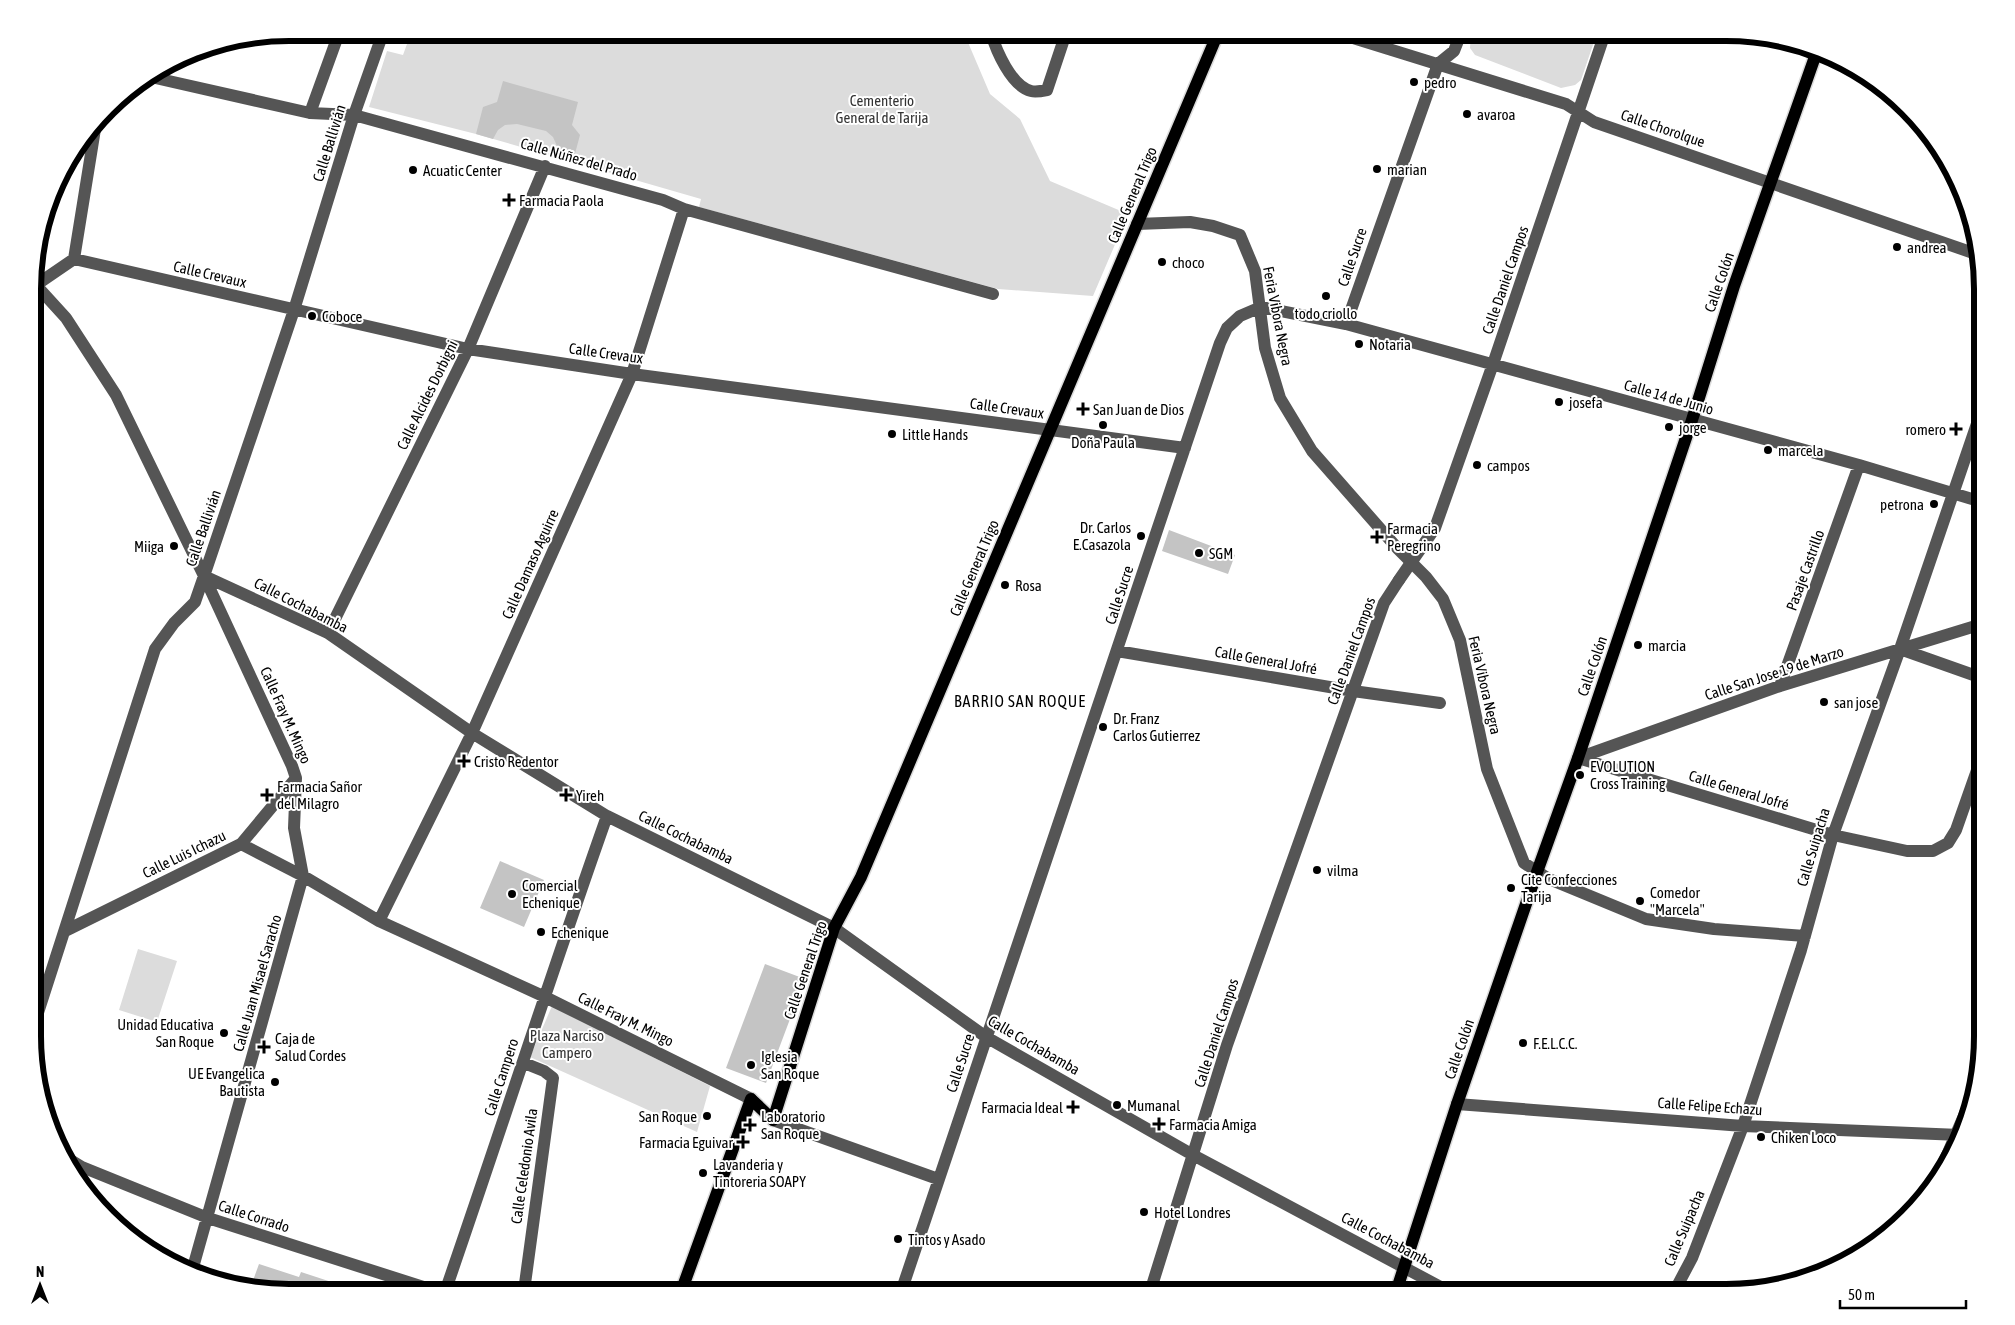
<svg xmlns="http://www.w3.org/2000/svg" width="2015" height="1325" viewBox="0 0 2015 1325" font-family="'Asap Condensed',sans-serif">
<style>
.green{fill:#dcdcdc}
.building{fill:#c4c4c4}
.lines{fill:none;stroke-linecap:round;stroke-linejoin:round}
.major-casing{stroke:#dbdbdb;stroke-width:15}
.minor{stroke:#555;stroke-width:12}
.major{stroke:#000;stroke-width:12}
.minor-bridge{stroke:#555;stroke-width:12}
.poi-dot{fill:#000;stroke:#fff;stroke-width:2}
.labels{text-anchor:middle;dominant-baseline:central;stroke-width:4;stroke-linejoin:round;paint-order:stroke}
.poi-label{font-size:15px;fill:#000;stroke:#fff;text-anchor:start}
.park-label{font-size:15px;fill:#333;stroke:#fff}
.street-label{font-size:15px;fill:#000;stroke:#fff}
.neighbourhood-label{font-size:16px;letter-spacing:1px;fill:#000;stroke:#fff}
.rim{fill:none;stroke:#000;stroke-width:6}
</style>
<rect width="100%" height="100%" fill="#fff"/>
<path class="green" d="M 411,33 L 964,33 L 990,94 L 1020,119 L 1050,181 L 1128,214 L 1093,296 L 998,289 L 699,207 L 701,199 L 476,134 L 369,107 L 387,51 L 403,55 Z
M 1471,33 L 1597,33 L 1581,80 L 1575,85 L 1561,88 L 1475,55 L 1470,48 Z
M 138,949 L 177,961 L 157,1022 L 119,1010 Z
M 552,1006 L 710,1086 L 697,1132 L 530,1057 Z"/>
<path class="building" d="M 503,81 L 578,102 L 572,125 L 580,135 L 573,161 L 554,156 L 557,146 L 553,137 L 546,131 L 517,124 L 505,125 L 498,130 L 493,139 L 476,134 L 483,107 L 497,102 Z
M 1169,530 L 1235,555 L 1228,574 L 1162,551 Z
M 500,861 L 544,880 L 524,927 L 480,908 Z
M 765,964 L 805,979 L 766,1083 L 726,1068 Z
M 259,1264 L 299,1277 L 301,1272 L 362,1292 L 289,1292 L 251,1286 Z"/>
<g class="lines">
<g class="major-casing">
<path id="major" d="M 681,1292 L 751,1099 L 773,1120 L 834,928 L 861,877 L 1218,33
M 1396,1292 L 1457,1104 L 1537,872 L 1578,758 L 1692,420 L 1734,286 L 1817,51"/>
</g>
<path class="minor" d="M 991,33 C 996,50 1011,86 1031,91 C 1035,92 1042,91 1047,90 L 1066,33
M 1337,33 L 1566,104 L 1594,122 L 1979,255
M 151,77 L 310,113 L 354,115 L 663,200 L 684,209 L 993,294
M 310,113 L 339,33
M 1137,224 L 1190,222 L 1213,226 L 1240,235 L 1255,271 L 1265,348 L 1280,398 L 1312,451 L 1398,549 L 1426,577 L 1443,599 L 1460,640 L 1487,769 L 1524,863 L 1549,879 L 1646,919 L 1714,929 L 1805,936
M 74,259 L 95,129
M 35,284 L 66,318 L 116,395 L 204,576 L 292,766 L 296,778 L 294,828 L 303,876 L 192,1271
M 36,285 L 74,259 L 468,349 L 632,374 L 1185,448
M 1346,324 L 1438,64 L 1454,51 L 1461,33
M 1426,541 L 1435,528 L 1493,364 L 1605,33
M 204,576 L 328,633 L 472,733 L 607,816 L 834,928 L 986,1037 L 1193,1155 L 1450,1292
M 328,633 L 468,349 L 545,166
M 1900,649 L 1982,678
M 1117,651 L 1353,691 L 1440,703
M 1780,686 L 1859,465
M 1578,758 L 1833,835 L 1907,851 L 1933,851 L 1948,843 L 1956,830 L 1982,756
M 1578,758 L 1780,686 L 1982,624
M 241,844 L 303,876 L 379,921 L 543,996 L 751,1099
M 379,921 L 472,733 L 632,374 L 684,209
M 65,931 L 241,844 L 296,778
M 35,1022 L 155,649 L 174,623 L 195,602 L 204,576 L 294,310 L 354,115 L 383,33
M 524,1063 L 544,1071 L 553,1078 L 524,1291
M 1457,1104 L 1743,1126 L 1960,1135
M 773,1120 L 938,1179
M 64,1156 L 82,1167 L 208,1218 L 439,1292
M 1935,1183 L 1973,1095
M 445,1292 C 500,1133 551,974 607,816
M 507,1292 L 530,1292
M 901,1292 L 1220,343 L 1227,328 L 1240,316 L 1261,307 L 1346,324 L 1859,465 L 1982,502
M 1150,1292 L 1227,1045 L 1384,603 L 1399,580
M 1674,1292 L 1692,1258 L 1743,1126 L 1801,950 L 1833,835 L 1900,649 L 1982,409"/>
<use href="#major" class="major"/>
<path class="minor-bridge" d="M 1399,580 L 1426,541"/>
</g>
<g class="poi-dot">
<circle cx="1414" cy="82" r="5"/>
<circle cx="1467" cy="114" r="5"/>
<circle cx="1377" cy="169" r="5"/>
<circle cx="413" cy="170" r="5"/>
<path d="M506.5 192.5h5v5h5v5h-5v5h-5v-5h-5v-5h5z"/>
<circle cx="1897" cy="247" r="5"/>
<circle cx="1162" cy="262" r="5"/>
<circle cx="1326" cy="296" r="5"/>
<circle cx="312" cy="316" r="5"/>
<circle cx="1359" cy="344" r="5"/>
<circle cx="1559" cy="402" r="5"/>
<path d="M1080.5 401.5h5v5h5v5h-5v5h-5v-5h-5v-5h5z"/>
<circle cx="1103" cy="425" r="5"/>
<circle cx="1669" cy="427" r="5"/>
<path d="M1953.5 421.5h5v5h5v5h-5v5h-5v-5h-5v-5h5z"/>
<circle cx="892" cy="434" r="5"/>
<circle cx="1768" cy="450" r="5"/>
<circle cx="1477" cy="465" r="5"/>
<circle cx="1934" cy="504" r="5"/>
<circle cx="1141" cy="536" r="5"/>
<path d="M1374.5 529.5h5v5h5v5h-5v5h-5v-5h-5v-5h5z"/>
<circle cx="174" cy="546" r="5"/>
<circle cx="1199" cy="553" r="5"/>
<circle cx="1005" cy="585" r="5"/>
<circle cx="1638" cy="645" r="5"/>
<circle cx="1824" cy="702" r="5"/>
<circle cx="1103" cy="727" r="5"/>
<path d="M461.5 753.5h5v5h5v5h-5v5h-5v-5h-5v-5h5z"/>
<circle cx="1580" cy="775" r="5"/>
<path d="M264.5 787.5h5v5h5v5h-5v5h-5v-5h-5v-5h5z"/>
<path d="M563.5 787.5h5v5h5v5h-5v5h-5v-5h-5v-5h5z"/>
<circle cx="1317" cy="870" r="5"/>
<circle cx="1511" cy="888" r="5"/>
<circle cx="512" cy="894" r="5"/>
<circle cx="1640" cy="901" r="5"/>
<circle cx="541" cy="932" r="5"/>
<circle cx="224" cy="1033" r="5"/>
<circle cx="1523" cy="1043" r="5"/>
<path d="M261.5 1039.5h5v5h5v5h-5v5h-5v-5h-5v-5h5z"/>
<circle cx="751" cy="1065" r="5"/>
<circle cx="275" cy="1082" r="5"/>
<circle cx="1117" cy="1105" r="5"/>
<path d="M1070.5 1099.5h5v5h5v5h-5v5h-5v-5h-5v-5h5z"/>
<circle cx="707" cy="1116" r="5"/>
<path d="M1156.5 1116.5h5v5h5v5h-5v5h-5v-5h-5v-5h5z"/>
<path d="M747.5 1117.5h5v5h5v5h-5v5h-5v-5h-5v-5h5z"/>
<circle cx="1761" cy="1137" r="5"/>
<path d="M740.5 1134.5h5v5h5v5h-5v5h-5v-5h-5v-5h5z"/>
<circle cx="703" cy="1173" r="5"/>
<circle cx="1144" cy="1212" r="5"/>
<circle cx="898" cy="1239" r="5"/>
</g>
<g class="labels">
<g class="poi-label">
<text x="1424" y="82">pedro</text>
<text x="1477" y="114">avaroa</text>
<text x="1387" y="169">marian</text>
<text x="423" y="170">Acuatic Center</text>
<text x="519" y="200">Farmacia Paola</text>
<text x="1907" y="247">andrea</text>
<text x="1172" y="262">choco</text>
<text x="1326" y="313" text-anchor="middle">todo criollo</text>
<text x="322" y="316">Coboce</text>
<text x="1369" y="344">Notaria</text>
<text x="1569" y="402">josefa</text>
<text x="1093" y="409">San Juan de Dios</text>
<text x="1679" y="427">jorge</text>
<text x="1946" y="429" text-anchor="end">romero</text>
<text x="902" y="434">Little Hands</text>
<text x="1103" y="442" text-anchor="middle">Doña Paula</text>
<text x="1778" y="450">marcela</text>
<text x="1487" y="465">campos</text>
<text x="1924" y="504" text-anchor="end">petrona</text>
<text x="1131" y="527" text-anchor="end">Dr. Carlos<tspan x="1131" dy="17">E.Casazola</tspan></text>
<text x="1387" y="528">Farmacia<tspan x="1387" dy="17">Peregrino</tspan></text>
<text x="164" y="546" text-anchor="end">Miiga</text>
<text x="1209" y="553">SGM</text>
<text x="1015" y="585">Rosa</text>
<text x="1648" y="645">marcia</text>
<text x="1834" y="702">san jose</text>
<text x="1113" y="718">Dr. Franz<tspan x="1113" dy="17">Carlos Gutierrez</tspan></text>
<text x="474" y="761">Cristo Redentor</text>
<text x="1590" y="766">EVOLUTION<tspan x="1590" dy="17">Cross Training</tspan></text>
<text x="277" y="786">Farmacia Sañor<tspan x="277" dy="17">del Milagro</tspan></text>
<text x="576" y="795">Yireh</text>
<text x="1327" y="870">vilma</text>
<text x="1521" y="879">Cite Confecciones<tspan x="1521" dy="17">Tarija</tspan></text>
<text x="522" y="885">Comercial<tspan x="522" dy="17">Echenique</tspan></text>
<text x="1650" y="892">Comedor<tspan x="1650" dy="17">"Marcela"</tspan></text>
<text x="551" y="932">Echenique</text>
<text x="214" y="1024" text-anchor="end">Unidad Educativa<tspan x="214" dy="17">San Roque</tspan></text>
<text x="275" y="1038">Caja de<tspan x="275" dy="17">Salud Cordes</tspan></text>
<text x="1533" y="1043">F.E.L.C.C.</text>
<text x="761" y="1056">Iglesia<tspan x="761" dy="17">San Roque</tspan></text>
<text x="265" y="1073" text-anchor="end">UE Evangelica<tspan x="265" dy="17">Bautista</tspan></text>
<text x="1127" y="1105">Mumanal</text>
<text x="1063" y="1107" text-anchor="end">Farmacia Ideal</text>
<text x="697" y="1116" text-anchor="end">San Roque</text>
<text x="761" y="1116">Laboratorio<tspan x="761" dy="17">San Roque</tspan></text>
<text x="1169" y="1124">Farmacia Amiga</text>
<text x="1771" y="1137">Chiken Loco</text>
<text x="733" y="1142" text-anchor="end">Farmacia Eguivar</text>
<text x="713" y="1164">Lavanderia y<tspan x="713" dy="17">Tintoreria SOAPY</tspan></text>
<text x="1154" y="1212">Hotel Londres</text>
<text x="908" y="1239">Tintos y Asado</text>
</g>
<g class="park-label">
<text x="882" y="100">Cementerio<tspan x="882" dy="17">General de Tarija</tspan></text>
<text x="567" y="1035">Plaza Narciso<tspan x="567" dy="17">Campero</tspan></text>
</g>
<g class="street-label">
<text transform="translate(1663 128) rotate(19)">Calle Chorolque</text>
<text transform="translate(329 143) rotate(-73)">Calle Ballivián</text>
<text transform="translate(579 159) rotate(16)">Calle Núñez del Prado</text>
<text transform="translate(1132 195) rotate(-67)">Calle General Trigo</text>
<text transform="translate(1352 257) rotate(-71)">Calle Sucre</text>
<text transform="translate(210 274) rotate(13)">Calle Crevaux</text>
<text transform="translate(1505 280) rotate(-71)">Calle Daniel Campos</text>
<text transform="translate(1719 282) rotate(-71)">Calle Colón</text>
<text transform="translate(1278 316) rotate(79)">Feria Vibora Negra</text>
<text transform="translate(606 353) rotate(8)">Calle Crevaux</text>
<text transform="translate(427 395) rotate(-64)">Calle Alcides Dorbigni</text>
<text transform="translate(1669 397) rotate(16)">Calle 14 de Junio</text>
<text transform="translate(1007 408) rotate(8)">Calle Crevaux</text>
<text transform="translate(203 528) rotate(-71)">Calle Ballivián</text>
<text transform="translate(530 564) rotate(-66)">Calle Damaso Aguirre</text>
<text transform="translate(974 568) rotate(-67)">Calle General Trigo</text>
<text transform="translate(1805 570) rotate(-70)">Pasaje Castrillo</text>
<text transform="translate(1119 595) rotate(-72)">Calle Sucre</text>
<text transform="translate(301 605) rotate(27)">Calle Cochabamba</text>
<text transform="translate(1351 651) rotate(-70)">Calle Daniel Campos</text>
<text transform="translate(1266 660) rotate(10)">Calle General Jofré</text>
<text transform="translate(1592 666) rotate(-71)">Calle Colón</text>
<text transform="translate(1774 673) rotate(-18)">Calle San Jose 19 de Marzo</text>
<text transform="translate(1485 685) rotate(77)">Feria Vibora Negra</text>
<text transform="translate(286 715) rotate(66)">Calle Fray M. Mingo</text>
<text transform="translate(1739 790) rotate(17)">Calle General Jofré</text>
<text transform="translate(686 837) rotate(26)">Calle Cochabamba</text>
<text transform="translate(1813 847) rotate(-73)">Calle Suipacha</text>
<text transform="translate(184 854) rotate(-26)">Calle Luis Ichazu</text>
<text transform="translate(805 970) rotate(-71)">Calle General Trigo</text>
<text transform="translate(257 983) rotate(-74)">Calle Juan Misael Saracho</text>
<text transform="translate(626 1019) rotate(26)">Calle Fray M. Mingo</text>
<text transform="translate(1216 1033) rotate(-72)">Calle Daniel Campos</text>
<text transform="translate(1034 1045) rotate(30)">Calle Cochabamba</text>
<text transform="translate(1459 1049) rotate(-71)">Calle Colón</text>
<text transform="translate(960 1063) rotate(-72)">Calle Sucre</text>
<text transform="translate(501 1077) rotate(-72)">Calle Campero</text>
<text transform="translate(1710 1106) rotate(4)">Calle Felipe Echazu</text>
<text transform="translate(524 1166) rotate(-82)">Calle Celedonio Avila</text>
<text transform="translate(254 1216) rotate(18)">Calle Corrado</text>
<text transform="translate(1684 1228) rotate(-67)">Calle Suipacha</text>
<text transform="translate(1388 1240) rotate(28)">Calle Cochabamba</text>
</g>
<g class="neighbourhood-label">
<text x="1020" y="701">BARRIO SAN ROQUE</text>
</g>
</g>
<path d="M0 0H2015V1325H0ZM289 41H1726A248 248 0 0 1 1974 289V1036A248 248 0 0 1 1726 1284H289A248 248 0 0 1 41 1036V289A248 248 0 0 1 289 41Z" fill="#fff" fill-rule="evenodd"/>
<path class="rim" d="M289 41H1726A248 248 0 0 1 1974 289V1036A248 248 0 0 1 1726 1284H289A248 248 0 0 1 41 1036V289A248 248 0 0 1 289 41Z"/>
<g transform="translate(40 1285)" stroke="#ffffff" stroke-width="4" paint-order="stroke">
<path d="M0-4L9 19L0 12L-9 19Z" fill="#000000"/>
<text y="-8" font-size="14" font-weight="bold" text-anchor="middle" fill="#000000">N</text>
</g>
<path d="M1840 1300v8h126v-8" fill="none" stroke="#000000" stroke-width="2.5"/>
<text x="1848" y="1300" font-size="15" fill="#000000" stroke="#ffffff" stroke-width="4" paint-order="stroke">50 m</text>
</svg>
